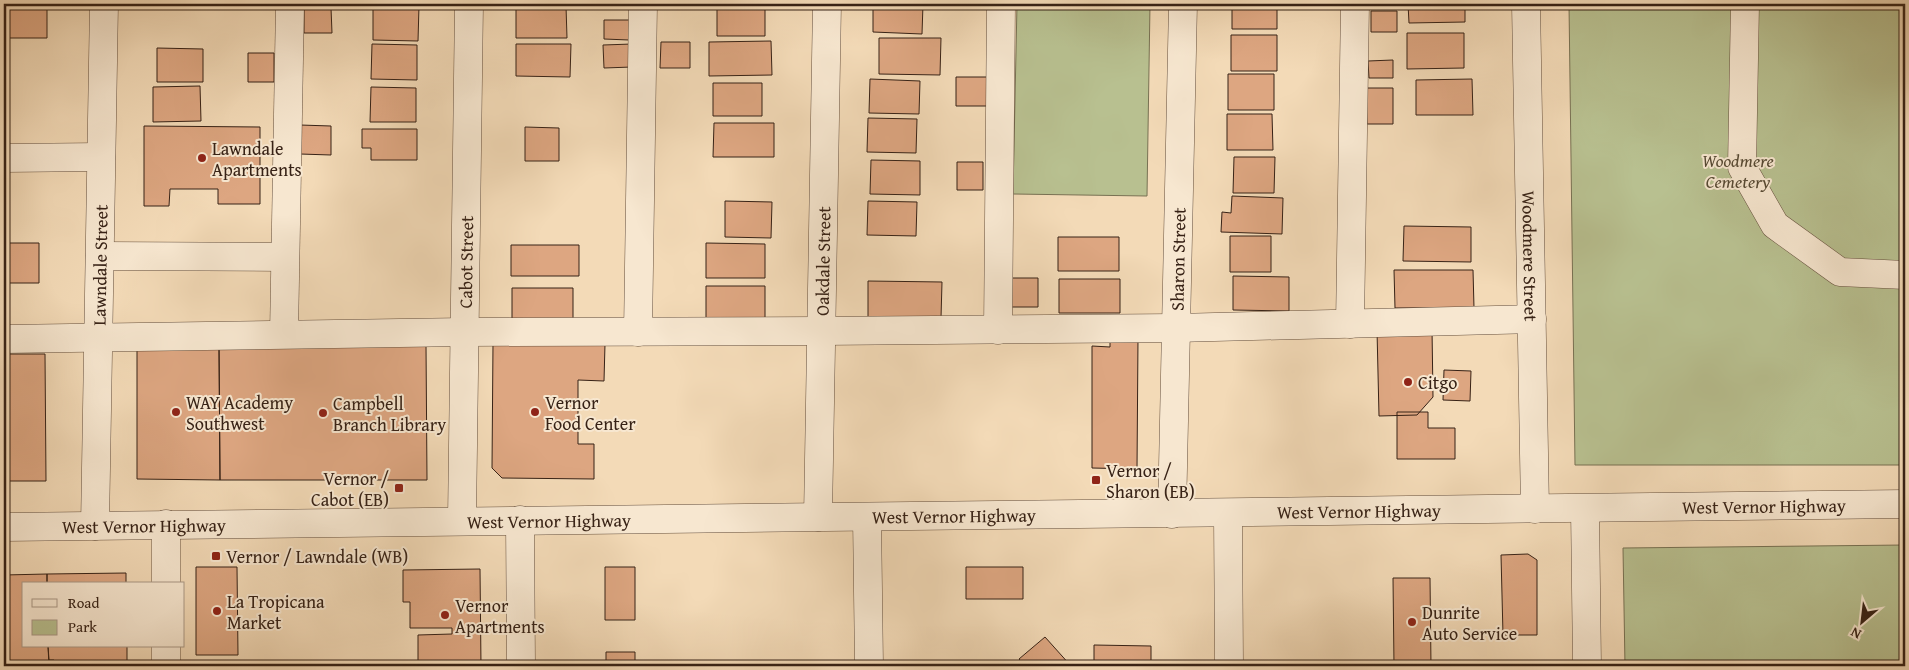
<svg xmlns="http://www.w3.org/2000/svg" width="1909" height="670" viewBox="0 0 1909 670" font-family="'Gentium Book Plus',serif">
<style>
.green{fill:#b8c090;stroke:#787153}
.building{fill:#dda681;stroke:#372216}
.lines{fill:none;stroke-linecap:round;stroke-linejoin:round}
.minor-casing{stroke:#66503e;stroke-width:29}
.minor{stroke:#f7e7d0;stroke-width:28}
.poi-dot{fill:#8f2418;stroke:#f7e7d0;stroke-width:2}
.labels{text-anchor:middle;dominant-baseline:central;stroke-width:4;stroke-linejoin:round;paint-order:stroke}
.poi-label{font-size:18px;fill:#372216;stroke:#f7e7d0;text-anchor:start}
.park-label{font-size:18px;font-style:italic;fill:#574a34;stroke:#f7e7d0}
.street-label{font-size:18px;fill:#372216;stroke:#f7e7d0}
</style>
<rect width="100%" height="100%" fill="#f3dab7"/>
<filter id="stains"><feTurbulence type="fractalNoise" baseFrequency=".004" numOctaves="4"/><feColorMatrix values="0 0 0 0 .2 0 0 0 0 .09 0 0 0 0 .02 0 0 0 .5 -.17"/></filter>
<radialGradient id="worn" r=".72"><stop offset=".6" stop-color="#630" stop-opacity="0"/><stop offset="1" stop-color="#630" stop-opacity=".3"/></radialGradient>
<path class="green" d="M 1017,4 L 1150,4 L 1147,196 L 1013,194 Z
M 1569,4 L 1905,4 L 1905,465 L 1575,465 Z
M 1905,545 L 1905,666 L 1625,666 L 1623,548 Z"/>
<path class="building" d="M 4,4 L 47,4 L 47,38 L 4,38 Z
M 717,4 L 765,4 L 765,36 L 717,36 Z
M 873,4 L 923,4 L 922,34 L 873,32 Z
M 1232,4 L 1277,4 L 1277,29 L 1232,29 Z
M 1408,4 L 1465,4 L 1465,22 L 1409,23 Z
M 373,5 L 419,6 L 418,41 L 373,40 Z
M 516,6 L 566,6 L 567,38 L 516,38 Z
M 304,7 L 331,8 L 332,33 L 304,33 Z
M 1371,11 L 1397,11 L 1397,32 L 1371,32 Z
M 604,20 L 630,20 L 629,40 L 604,39 Z
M 1407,33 L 1464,33 L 1464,68 L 1407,69 Z
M 1231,35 L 1277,35 L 1277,71 L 1231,71 Z
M 879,38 L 941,38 L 940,75 L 879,74 Z
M 771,41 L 772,75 L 709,76 L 709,42 Z
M 661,42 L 690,42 L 690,68 L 660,68 Z
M 372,44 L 417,45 L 417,80 L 371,79 Z
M 516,44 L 571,44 L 570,77 L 516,76 Z
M 632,44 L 632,67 L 604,68 L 603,45 Z
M 157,48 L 203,49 L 203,82 L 157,82 Z
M 248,53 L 274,53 L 274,82 L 248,82 Z
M 1393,60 L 1393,78 L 1369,78 L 1368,61 Z
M 1228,74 L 1274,74 L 1274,110 L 1228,110 Z
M 956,77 L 987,77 L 987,106 L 956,106 Z
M 870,79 L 920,81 L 919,114 L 869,113 Z
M 1472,79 L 1473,115 L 1416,115 L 1416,80 Z
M 713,83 L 762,83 L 762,116 L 713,116 Z
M 200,86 L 201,121 L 153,122 L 153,87 Z
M 371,87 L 416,88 L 416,122 L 370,122 Z
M 1366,88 L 1393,88 L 1393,124 L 1367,124 Z
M 1227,114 L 1272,114 L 1273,150 L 1227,150 Z
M 868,118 L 917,119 L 916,153 L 867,152 Z
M 714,123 L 774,123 L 774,157 L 713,157 Z
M 300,125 L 331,126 L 331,155 L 300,154 Z
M 144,126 L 260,127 L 260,204 L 218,204 L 218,189 L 170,189 L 169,206 L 144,206 Z
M 525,127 L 559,128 L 559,161 L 525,161 Z
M 362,129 L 417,129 L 417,160 L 371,160 L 371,148 L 362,148 Z
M 1234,157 L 1275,157 L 1274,193 L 1233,193 Z
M 871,160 L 920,161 L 920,195 L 870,194 Z
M 957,162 L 983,162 L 983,190 L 957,190 Z
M 1232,196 L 1283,198 L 1282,234 L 1221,232 L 1222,212 L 1231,213 Z
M 725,201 L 772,202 L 771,238 L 725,237 Z
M 868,201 L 917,202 L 916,236 L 867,235 Z
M 1404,226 L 1471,227 L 1471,262 L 1403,261 Z
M 1230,236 L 1271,236 L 1271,272 L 1230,272 Z
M 1058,237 L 1119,237 L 1119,271 L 1058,271 Z
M 4,243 L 39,243 L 39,283 L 4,283 Z
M 706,243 L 765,244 L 765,278 L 706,278 Z
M 511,245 L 579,245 L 579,276 L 511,276 Z
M 1394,270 L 1473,270 L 1474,308 L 1395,308 Z
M 1233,276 L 1289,277 L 1289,311 L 1233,310 Z
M 1011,278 L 1038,278 L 1038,307 L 1011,307 Z
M 1059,279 L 1120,279 L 1120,313 L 1059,313 Z
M 868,281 L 942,282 L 941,318 L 868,318 Z
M 706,286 L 765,286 L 765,321 L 706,321 Z
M 512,288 L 573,288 L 573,322 L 512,322 Z
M 1432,329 L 1433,397 L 1417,415 L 1379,416 L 1377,330 Z
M 1110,338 L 1138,338 L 1137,469 L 1092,468 L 1092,346 L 1110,347 Z
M 493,343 L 605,344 L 604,381 L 578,380 L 578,444 L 594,444 L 594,479 L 502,478 L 492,468 Z
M 426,345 L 427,480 L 220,480 L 219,346 Z
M 137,346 L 219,346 L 220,480 L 137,479 Z
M 6,354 L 45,354 L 46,481 L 7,481 Z
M 6,354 L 7,481 L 4,481 L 4,355 Z
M 1444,370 L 1471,371 L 1470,401 L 1443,400 Z
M 1397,412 L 1428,412 L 1428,428 L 1455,428 L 1455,459 L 1397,459 Z
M 1528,554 L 1537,560 L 1537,635 L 1503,635 L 1501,555 Z
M 196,567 L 237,567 L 238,655 L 196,655 Z
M 605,567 L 635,567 L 635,620 L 605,620 Z
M 966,567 L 1023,567 L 1023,599 L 966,599 Z
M 480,569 L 481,666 L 418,666 L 418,635 L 452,634 L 452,628 L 410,628 L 410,602 L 403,602 L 403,570 Z
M 126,573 L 126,584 L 47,584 L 47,574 Z
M 47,574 L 47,584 L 24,584 L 24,646 L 48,646 L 49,666 L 4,666 L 4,575 Z
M 1393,578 L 1430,578 L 1431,666 L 1394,666 Z
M 1045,637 L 1071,666 L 1025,666 L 1019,659 Z
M 1094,645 L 1151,646 L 1151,666 L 1094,666 Z
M 48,646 L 127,646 L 127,666 L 54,666 L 54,660 L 49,660 Z
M 606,652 L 635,652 L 635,666 L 606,666 Z"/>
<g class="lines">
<g class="minor-casing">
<g id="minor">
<path id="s1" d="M 1526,4 L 1535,509"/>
<path d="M 1745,4 L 1742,167 L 1775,225 L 1840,272 L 1905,275"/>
<path d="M 4,158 L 101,157"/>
<path d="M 100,256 L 285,257"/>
<path d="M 1350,324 L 1355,4"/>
<path d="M 998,330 L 1001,4"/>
<path d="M 638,332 L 643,4"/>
<path d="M 284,334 L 290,4"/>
<path d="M 4,339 L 464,332 L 821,331 L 1176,328 L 1532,319"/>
<path d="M 1585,509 L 1587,666"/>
<path d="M 1228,513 L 1229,666"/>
<path id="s2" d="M 1172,514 L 1183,4"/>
<path id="s3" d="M 818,517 L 827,4"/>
<path d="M 867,517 L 869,666"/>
<path id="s4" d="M 462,520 L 469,4"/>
<path d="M 520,520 L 521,666"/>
<path d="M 166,524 L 166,584"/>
<path id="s5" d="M 95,526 L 104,4"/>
<path id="s6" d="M 4,527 L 1905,504"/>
<path d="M 166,646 L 166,666"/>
</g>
</g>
<use href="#minor" class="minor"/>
</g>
<g class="poi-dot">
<circle cx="202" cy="158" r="5"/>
<circle cx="1408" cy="382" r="5"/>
<circle cx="176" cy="412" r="5"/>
<circle cx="535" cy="412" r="5"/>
<circle cx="323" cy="413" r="5"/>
<rect x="1091" y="475" width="10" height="10" rx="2.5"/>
<rect x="394" y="483" width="10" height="10" rx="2.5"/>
<rect x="211" y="551" width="10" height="10" rx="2.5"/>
<circle cx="217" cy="611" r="5"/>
<circle cx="445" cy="615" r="5"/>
<circle cx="1412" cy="622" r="5"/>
</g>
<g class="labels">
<g class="poi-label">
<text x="212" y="148">Lawndale<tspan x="212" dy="21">Apartments</tspan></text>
<text x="1418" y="382">Citgo</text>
<text x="186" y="402">WAY Academy<tspan x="186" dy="21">Southwest</tspan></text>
<text x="545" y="402">Vernor<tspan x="545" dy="21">Food Center</tspan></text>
<text x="333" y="403">Campbell<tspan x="333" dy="21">Branch Library</tspan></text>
<text x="1106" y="470">Vernor /<tspan x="1106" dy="21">Sharon (EB)</tspan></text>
<text x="389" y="478" text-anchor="end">Vernor /<tspan x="389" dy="21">Cabot (EB)</tspan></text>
<text x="226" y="556">Vernor / Lawndale (WB)</text>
<text x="227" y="601">La Tropicana<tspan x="227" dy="21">Market</tspan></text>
<text x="455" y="605">Vernor<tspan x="455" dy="21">Apartments</tspan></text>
<text x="1422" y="612">Dunrite<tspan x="1422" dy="21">Auto Service</tspan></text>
</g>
<g class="park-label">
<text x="1738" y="160">Woodmere<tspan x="1738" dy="21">Cemetery</tspan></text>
</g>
<g class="street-label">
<text stroke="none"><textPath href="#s1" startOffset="252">Woodmere Street</textPath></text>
<text stroke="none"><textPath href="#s2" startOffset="255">Sharon Street</textPath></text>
<text stroke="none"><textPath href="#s3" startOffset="256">Oakdale Street</textPath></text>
<text stroke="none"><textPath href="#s4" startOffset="258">Cabot Street</textPath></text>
<text stroke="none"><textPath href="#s5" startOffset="261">Lawndale Street</textPath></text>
<text stroke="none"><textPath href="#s6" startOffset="1760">West Vernor Highway</textPath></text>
<text stroke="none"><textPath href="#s6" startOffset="1355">West Vernor Highway</textPath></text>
<text stroke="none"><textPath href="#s6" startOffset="950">West Vernor Highway</textPath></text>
<text stroke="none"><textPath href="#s6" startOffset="545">West Vernor Highway</textPath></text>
<text stroke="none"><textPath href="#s6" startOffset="140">West Vernor Highway</textPath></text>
</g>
</g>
<rect width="1909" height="670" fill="none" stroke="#f3dab7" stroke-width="20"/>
<rect x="5" y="5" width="1899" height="660" fill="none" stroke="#372216" stroke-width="2.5"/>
<rect x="10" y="10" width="1889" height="650" fill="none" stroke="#372216"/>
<rect x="22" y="582" width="162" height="65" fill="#f7e7d0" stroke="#aa9886"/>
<rect x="32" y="599" width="25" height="8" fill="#f7e7d0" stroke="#aa9886"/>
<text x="68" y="608" font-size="15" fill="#372216">Road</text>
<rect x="32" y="620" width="25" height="15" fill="#b8c090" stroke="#aa9886"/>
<text x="68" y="632" font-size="15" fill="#372216">Park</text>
<g transform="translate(1862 622) rotate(208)" stroke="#f7e7d0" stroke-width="4" paint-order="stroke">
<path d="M0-4L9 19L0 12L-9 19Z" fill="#372216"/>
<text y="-8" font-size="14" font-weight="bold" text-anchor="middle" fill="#372216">N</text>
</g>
<rect width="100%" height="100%" filter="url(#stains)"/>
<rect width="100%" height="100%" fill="url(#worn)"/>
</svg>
